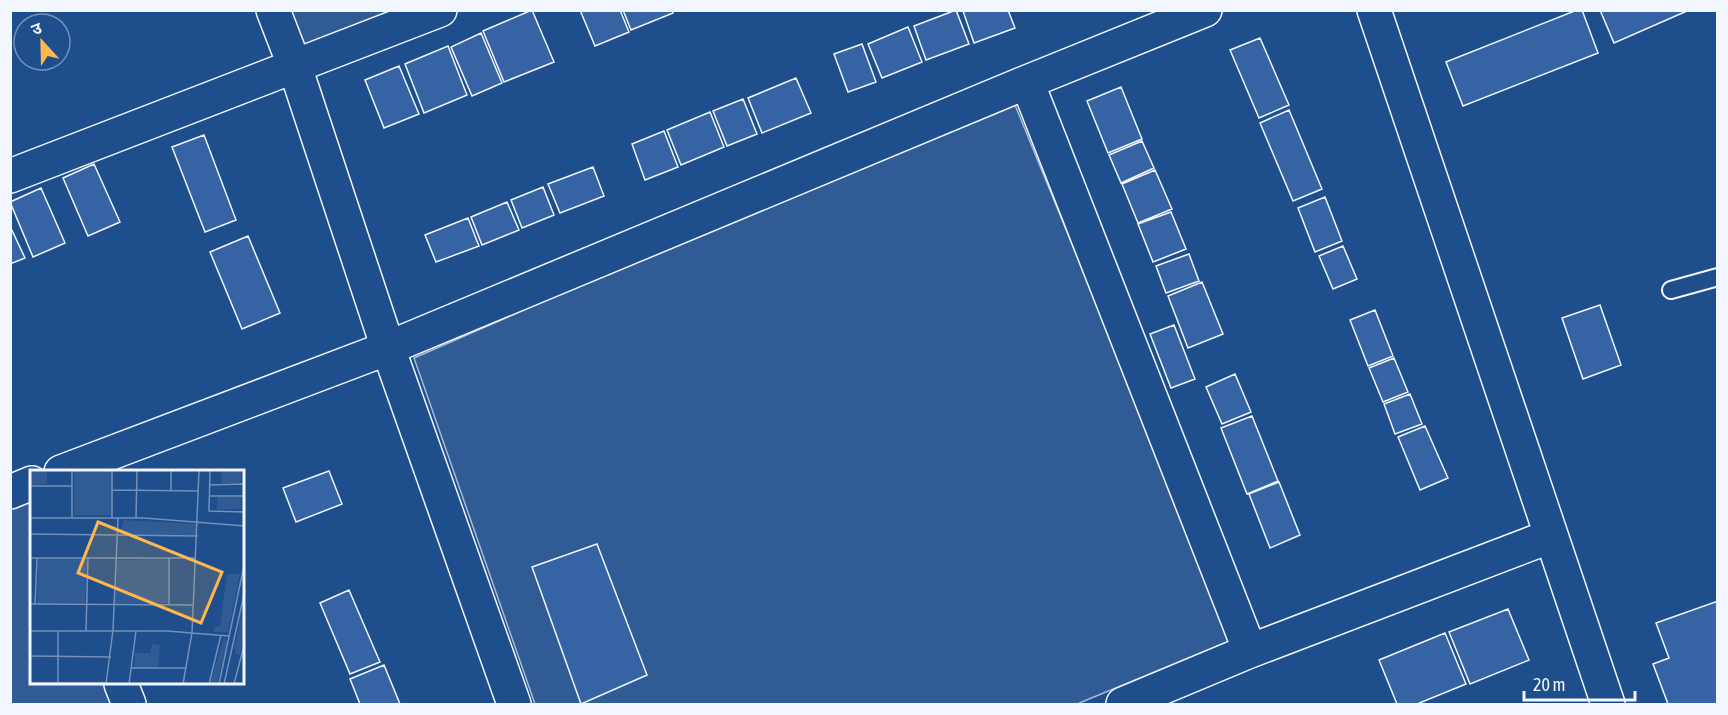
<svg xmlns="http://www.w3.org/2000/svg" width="1728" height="715" viewBox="0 0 1728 715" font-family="'Asap Condensed','Noto Sans Devanagari',sans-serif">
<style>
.green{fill:#305b95;stroke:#a8bbd7;stroke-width:1.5}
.building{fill:#3563a3;stroke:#f2f6ff;stroke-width:1.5}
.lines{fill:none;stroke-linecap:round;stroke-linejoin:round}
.service-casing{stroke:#f2f6ff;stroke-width:20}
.minor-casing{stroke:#f2f6ff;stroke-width:36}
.service{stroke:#1f4e8c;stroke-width:16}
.minor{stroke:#1f4e8c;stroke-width:33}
.inset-road{fill:none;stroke:#7391ba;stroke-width:1.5}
.view{fill:#ffb74d;fill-opacity:0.15;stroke:#ffb74d;stroke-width:3}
.inset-edge{fill:none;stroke:#f2f6ff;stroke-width:3}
</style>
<rect width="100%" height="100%" fill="#1f4e8c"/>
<path class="green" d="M 288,11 L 417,11 L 308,55 Z
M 1015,105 L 1234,639 L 1077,704 L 535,704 L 414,358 L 974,114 Z
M 31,497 L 32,684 L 107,684 L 114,704 L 11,704 L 11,506 Z"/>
<path class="building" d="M 532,10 L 554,62 L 504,82 L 483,31 Z
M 580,10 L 620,10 L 629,32 L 595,46 Z
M 623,10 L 672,10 L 673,13 L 631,30 Z
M 956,10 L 969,44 L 926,60 L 914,26 Z
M 965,10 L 1008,10 L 1015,28 L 974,43 L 963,11 Z
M 1577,10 L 1582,10 L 1598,53 L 1463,106 L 1446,62 Z
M 1600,10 L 1687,10 L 1687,11 L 1614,43 Z
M 908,27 L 922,62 L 882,78 L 868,44 Z
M 481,33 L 502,83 L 472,96 L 451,47 Z
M 1260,38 L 1289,105 L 1259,118 L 1230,50 Z
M 862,44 L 876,82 L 848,92 L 834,54 Z
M 448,46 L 467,95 L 424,113 L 405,64 Z
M 399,66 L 419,114 L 384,128 L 365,80 Z
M 796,78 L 811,113 L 762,133 L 748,98 Z
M 1121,87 L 1142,139 L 1108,153 L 1087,101 Z
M 743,99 L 757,134 L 727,146 L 713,111 Z
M 1289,110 L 1322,189 L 1293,201 L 1260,123 Z
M 710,112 L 724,147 L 681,165 L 667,130 Z
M 664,131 L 678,167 L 645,180 L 632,144 Z
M 204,135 L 236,220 L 205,232 L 172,147 Z
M 1142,141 L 1154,168 L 1121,183 L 1109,155 Z
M 94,164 L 120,222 L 88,236 L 63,178 Z
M 593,167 L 604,196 L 560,213 L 548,184 Z
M 1155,170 L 1172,209 L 1138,223 L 1122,184 Z
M 543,187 L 554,215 L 522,228 L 511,200 Z
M 41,188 L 65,243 L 33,257 L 10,202 Z
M 1325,197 L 1342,241 L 1315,252 L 1298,208 Z
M 507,202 L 519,230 L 482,245 L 471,217 Z
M 1171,212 L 1186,249 L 1153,262 L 1138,224 Z
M 468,218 L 479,246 L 436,262 L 425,235 Z
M 10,226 L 25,258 L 10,264 Z
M 248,236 L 280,313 L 242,329 L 210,252 Z
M 1343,246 L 1357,279 L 1333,289 L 1319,256 Z
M 1189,254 L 1199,281 L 1166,293 L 1156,266 Z
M 1202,282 L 1223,334 L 1188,348 L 1168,296 Z
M 1600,305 L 1621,365 L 1583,379 L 1562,318 Z
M 1375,310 L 1393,356 L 1368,366 L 1350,320 Z
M 1174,325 L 1195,379 L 1171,388 L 1150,334 Z
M 1394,358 L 1408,392 L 1383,402 L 1369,368 Z
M 1235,374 L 1251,412 L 1222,424 L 1206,387 Z
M 1410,394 L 1422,424 L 1395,434 L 1384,404 Z
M 1252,416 L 1278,481 L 1247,494 L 1221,428 Z
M 1425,426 L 1448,478 L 1420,490 L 1398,437 Z
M 329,471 L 342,504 L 296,522 L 283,488 Z
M 1279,482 L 1300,535 L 1270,548 L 1249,494 Z
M 597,544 L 647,675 L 581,704 L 532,567 Z
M 349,590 L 380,662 L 350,674 L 320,603 Z
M 1718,601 L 1718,704 L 1668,704 L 1653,664 L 1669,658 L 1656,623 Z
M 1508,609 L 1529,660 L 1470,684 L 1449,632 Z
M 1445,633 L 1466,684 L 1417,704 L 1397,704 L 1379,660 Z
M 384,665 L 400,704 L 360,704 L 350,679 Z"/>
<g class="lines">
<g class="service-casing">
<path id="service" d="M 1671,290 L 1718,277"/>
</g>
<g class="minor-casing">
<path id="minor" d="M 273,10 L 295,67 L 388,348 L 514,704
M 1374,10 L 1608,704
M 1027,82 L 1250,651
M 10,176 L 440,10
M 61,472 L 388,348 L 1027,82 L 1205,10
M 10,492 L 32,483
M 121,684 L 129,704
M 1123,704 L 1250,651 L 1551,536"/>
</g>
<use href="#service" class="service"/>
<use href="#minor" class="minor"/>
</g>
<g transform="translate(30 470)">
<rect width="214" height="214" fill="#1f4e8c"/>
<path d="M 0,1 L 17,1 L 17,14 L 0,15 ZM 44,1 L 81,1 L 81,45 L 44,45 ZM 191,1 L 211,1 L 211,13 L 192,13 ZM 187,27 L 211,27 L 211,39 L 187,39 ZM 94,50 L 166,54 L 167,65 L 89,65 ZM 8,89 L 57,89 L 55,133 L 7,134 ZM 138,89 L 138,133 L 85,134 L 87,90 ZM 197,104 L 210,104 L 198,162 L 184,162 L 184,157 L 190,156 ZM 214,133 L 214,169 L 210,185 L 207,185 L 204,179 ZM 194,167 L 197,171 L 187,214 L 180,214 ZM 122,174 L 130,175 L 128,197 L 104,198 L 105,183 L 120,183 Z" fill="#305b95"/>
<path class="inset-road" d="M 141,1 L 141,20M 180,1 L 179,41 L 215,42M 0,16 L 42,16M 82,20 L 169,21M 179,26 L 214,26 L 214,14 L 179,15M 42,47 L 42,1M 0,48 L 114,48 L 215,56M 82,48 L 82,1M 106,48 L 107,1M 0,64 L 168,66M 0,88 L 166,88M 0,134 L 163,135M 5,134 L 7,88M 139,134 L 139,88M 0,161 L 137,161 L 199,166M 56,161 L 58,88M 0,186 L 81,187M 101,198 L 156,198M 0,213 L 76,213M 28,213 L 28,161M 76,214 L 83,160 L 88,48M 99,214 L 106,161M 153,214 L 162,163 L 169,1M 179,214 L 191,165M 189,214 L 215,91M 194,214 L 215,120M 204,214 L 215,172"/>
<path class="view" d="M 68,52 L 192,102 L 171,153 L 48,103 Z"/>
<rect width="214" height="214" class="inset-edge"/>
</g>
<rect width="1728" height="715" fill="none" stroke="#f2f6ff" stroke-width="24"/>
<g transform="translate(42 42) rotate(338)"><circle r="28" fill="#1f4e8c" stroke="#7391ba" stroke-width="1.5"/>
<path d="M0-4.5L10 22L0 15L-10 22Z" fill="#ffb74d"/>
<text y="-9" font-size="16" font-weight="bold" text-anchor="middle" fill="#f2f6ff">उ</text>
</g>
<path d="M1524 691v9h111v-9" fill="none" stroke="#f2f6ff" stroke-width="3"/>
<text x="1533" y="691" font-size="18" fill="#f2f6ff" stroke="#1f4e8c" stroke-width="4.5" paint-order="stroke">20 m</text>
</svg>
